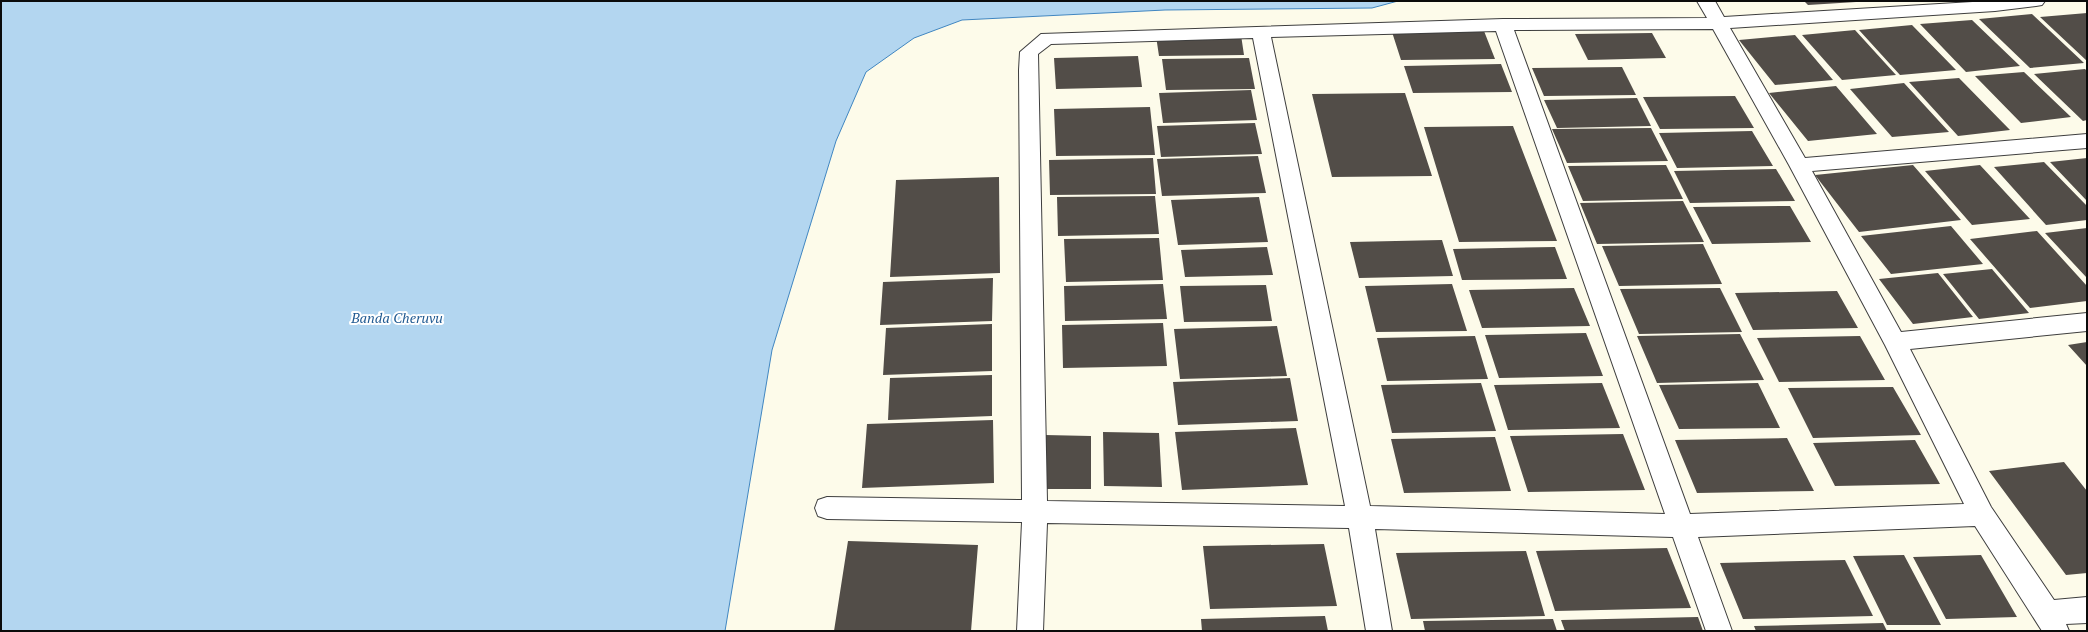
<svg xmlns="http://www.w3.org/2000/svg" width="2088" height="632" viewBox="0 0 2088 632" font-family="'PT Serif',serif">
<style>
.water{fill:#b3d6f0;stroke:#4086c1}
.building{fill:#524d48}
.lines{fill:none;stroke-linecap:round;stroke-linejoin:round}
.minor-casing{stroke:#3e3e3e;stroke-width:2}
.minor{fill:#fff;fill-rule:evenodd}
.labels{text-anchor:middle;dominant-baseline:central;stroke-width:4;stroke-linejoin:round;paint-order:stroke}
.water-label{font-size:14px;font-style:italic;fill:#1f5991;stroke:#fff}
</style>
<rect width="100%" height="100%" fill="#fdfbea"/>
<path class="water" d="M 1,1 L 1398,1 L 1372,8 L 1165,10 L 962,20 L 914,38 L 866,72 L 836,141 L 772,350 L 725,631 L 1,631 Z"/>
<path class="building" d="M 1804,1 L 1856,1 L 1856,2 L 1808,5 Z
M 2087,13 L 2087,61 L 2040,17 Z
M 2032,14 L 2084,63 L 2030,68 L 1979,19 Z
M 1972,20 L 2020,66 L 1966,72 L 1920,24 Z
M 1912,25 L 1956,70 L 1900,75 L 1859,30 Z
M 1855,30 L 1896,75 L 1842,80 L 1802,35 Z
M 1484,31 L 1495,59 L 1401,60 L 1392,32 Z
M 1652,33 L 1666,58 L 1588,60 L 1575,34 Z
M 1241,35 L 1244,55 L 1159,56 L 1156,36 Z
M 1795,35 L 1833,80 L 1775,85 L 1739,40 Z
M 1138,56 L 1142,87 L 1056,89 L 1054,58 Z
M 1249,58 L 1255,89 L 1166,90 L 1162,59 Z
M 1501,64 L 1512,92 L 1413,93 L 1404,66 Z
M 1622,67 L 1636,95 L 1544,96 L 1532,68 Z
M 2085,69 L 2087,71 L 2087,120 L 2083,121 L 2034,74 Z
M 2024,72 L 2071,117 L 2021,123 L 1975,76 Z
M 1959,78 L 2010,130 L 1958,136 L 1909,82 Z
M 1904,83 L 1949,132 L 1892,137 L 1850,89 Z
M 1836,86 L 1877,134 L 1808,141 L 1769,93 Z
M 1251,90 L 1257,120 L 1163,123 L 1159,93 Z
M 1405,93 L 1432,176 L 1332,177 L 1312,94 Z
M 1735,96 L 1754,128 L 1660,129 L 1643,97 Z
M 1637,98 L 1651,126 L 1557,128 L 1544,100 Z
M 1150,107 L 1155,155 L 1056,156 L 1054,109 Z
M 1255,123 L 1262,154 L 1161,157 L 1157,126 Z
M 1513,126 L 1557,241 L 1459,242 L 1424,127 Z
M 1651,128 L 1668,161 L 1567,163 L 1552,129 Z
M 1752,131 L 1773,166 L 1677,168 L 1659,133 Z
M 1258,156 L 1266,193 L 1162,196 L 1157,159 Z
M 1153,158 L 1156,194 L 1050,195 L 1049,160 Z
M 2087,158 L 2087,201 L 2050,162 Z
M 2044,162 L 2087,206 L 2087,220 L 2046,225 L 1994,167 Z
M 1666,165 L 1683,199 L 1583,201 L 1568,166 Z
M 1913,165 L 1961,220 L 1859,232 L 1815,175 Z
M 1980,165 L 2030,219 L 1972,225 L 1925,171 Z
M 1776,169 L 1795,201 L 1690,203 L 1674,171 Z
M 999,177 L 1000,273 L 890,277 L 896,180 Z
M 1155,196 L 1159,234 L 1058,236 L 1057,197 Z
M 1259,197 L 1268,242 L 1178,245 L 1171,200 Z
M 1683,201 L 1704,242 L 1597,244 L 1580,203 Z
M 1790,206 L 1811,242 L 1712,244 L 1693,207 Z
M 1951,226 L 1983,264 L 1891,274 L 1861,236 Z
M 2087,228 L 2087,278 L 2045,233 Z
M 2037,231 L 2087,286 L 2087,301 L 2030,308 L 1970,239 Z
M 1159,238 L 1163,280 L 1066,282 L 1064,239 Z
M 1442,240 L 1453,276 L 1359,278 L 1350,242 Z
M 1703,244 L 1722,284 L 1619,286 L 1602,246 Z
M 1267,247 L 1273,275 L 1185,277 L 1181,250 Z
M 1555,247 L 1567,279 L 1462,280 L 1453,249 Z
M 1992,269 L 2029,313 L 1979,319 L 1943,274 Z
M 1938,273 L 1973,317 L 1913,324 L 1879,279 Z
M 993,278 L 992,321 L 880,325 L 883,282 Z
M 1163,284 L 1167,319 L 1065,321 L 1064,286 Z
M 1452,284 L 1467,331 L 1376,332 L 1365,286 Z
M 1266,285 L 1272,321 L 1184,322 L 1180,286 Z
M 1574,288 L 1590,326 L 1482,328 L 1469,290 Z
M 1720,288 L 1742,332 L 1639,334 L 1620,289 Z
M 1837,291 L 1858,328 L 1753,330 L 1735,293 Z
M 1163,323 L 1167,366 L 1063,368 L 1062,325 Z
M 992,324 L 992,371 L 883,375 L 886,328 Z
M 1277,326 L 1287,376 L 1180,379 L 1174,329 Z
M 1586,333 L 1603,376 L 1499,378 L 1485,335 Z
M 1740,334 L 1764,380 L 1657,383 L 1637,336 Z
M 1475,336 L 1488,379 L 1387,381 L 1377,338 Z
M 1860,336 L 1885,380 L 1779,382 L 1757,338 Z
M 2087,342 L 2087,366 L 2068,345 Z
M 992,375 L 992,416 L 888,420 L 890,378 Z
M 1290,378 L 1298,421 L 1178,425 L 1173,382 Z
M 1481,383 L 1496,431 L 1392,433 L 1381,385 Z
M 1602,383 L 1620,428 L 1508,430 L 1494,385 Z
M 1758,383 L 1780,428 L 1679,429 L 1659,385 Z
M 1893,387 L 1921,435 L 1813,438 L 1788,388 Z
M 993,420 L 994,483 L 862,488 L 867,424 Z
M 1296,428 L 1308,485 L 1182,490 L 1175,432 Z
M 1103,432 L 1159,433 L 1162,487 L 1104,486 Z
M 1623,434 L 1645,490 L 1528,492 L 1510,436 Z
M 1045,435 L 1091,436 L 1091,489 L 1045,489 Z
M 1495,437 L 1511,491 L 1404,493 L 1391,439 Z
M 1787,438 L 1814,491 L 1697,493 L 1675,440 Z
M 1915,440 L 1940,484 L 1835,486 L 1813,443 Z
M 2064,462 L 2087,491 L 2087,573 L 2066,575 L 1989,471 Z
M 848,541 L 978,545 L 971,631 L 834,631 Z
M 1324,544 L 1337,606 L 1210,609 L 1203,546 Z
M 1667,548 L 1691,608 L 1555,611 L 1536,551 Z
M 1526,551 L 1545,616 L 1411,619 L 1396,553 Z
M 1904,555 L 1941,625 L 1887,625 L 1853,556 Z
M 1981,555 L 2017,617 L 1946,619 L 1913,557 Z
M 1845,560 L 1873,616 L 1743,619 L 1720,563 Z
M 1325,616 L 1328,631 L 1202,631 L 1201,619 Z
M 1698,617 L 1703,631 L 1565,631 L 1561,620 Z
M 1553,619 L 1557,631 L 1425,631 L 1423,621 Z
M 1883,623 L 1887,631 L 1756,631 L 1754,626 Z"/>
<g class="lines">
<g class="minor-casing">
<path id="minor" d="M 1697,1 L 1715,1 L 1724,17 L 1989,1 L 2045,1 L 2042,5 L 2036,6 L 1995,11 L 1730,28 L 1805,158 L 2087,134 L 2087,148 L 1812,171 L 1901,332 L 2087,313 L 2087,331 L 1910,349 L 1991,507 L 2054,600 L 2087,597 L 2087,623 L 2066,624 L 2069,631 L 2042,631 L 1975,526 L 1698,537 L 1732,631 L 1706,631 L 1673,537 L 1375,529 L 1392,631 L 1366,631 L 1349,528 L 1047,523 L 1043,631 L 1017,631 L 1022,522 L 827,519 L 818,516 L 815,508 L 818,500 L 827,497 L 1022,500 L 1019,70 L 1020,52 L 1041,34 L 1503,19 L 1707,18 ZM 1713,29 L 1789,165 L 1885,345 L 1964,504 L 1690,514 L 1514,30 ZM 1496,31 L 1665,514 L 1370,506 L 1271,37 ZM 1253,38 L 1345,506 L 1047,501 L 1038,54 L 1051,44 Z"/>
</g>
<use href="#minor" class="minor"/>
</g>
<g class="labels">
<g class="water-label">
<text x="397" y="317">Banda Cheruvu</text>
</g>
</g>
<rect width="2088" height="632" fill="none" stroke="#0b0b0b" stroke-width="4"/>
</svg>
